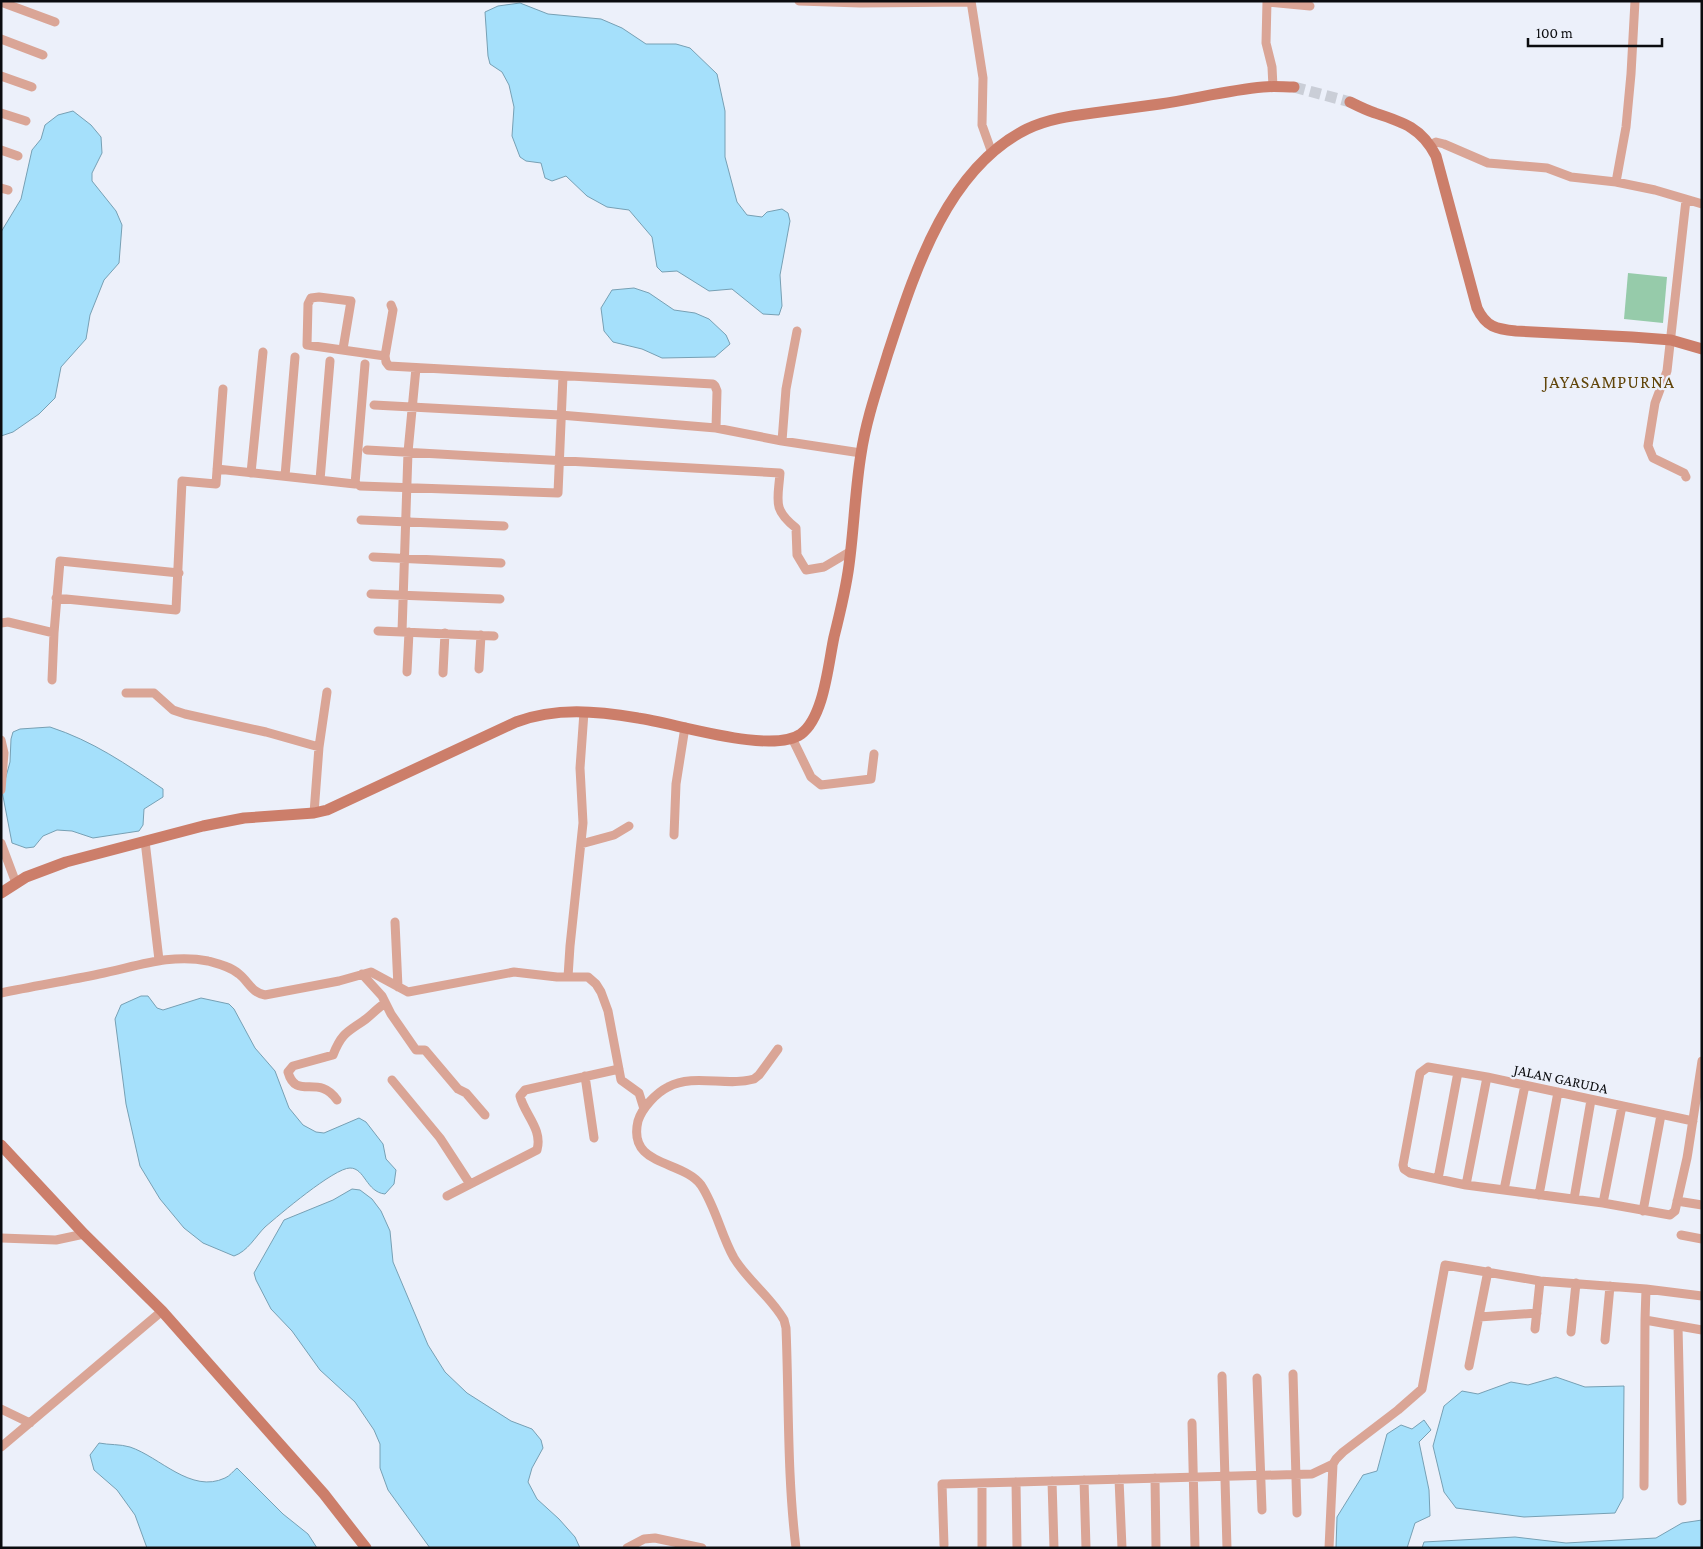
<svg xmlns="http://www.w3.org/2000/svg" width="1703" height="1549" viewBox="0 0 1703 1549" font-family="'Crimson Pro',serif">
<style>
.green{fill:#96cbaa}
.water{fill:#a5e0fb;stroke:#77a0b4}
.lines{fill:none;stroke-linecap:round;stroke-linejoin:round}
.secondary-tunnel{stroke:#caced7;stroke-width:11;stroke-dasharray:11 5.5;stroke-linecap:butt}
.street{stroke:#daa596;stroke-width:9}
.secondary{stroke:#cc7e6a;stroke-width:11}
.labels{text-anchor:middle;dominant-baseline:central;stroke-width:4.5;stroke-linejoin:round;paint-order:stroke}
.street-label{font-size:15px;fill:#0b0c0f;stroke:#ecf0fa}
.quarter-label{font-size:18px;letter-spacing:1px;fill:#614509;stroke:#ecf0fa}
</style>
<rect width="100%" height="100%" fill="#ecf0fa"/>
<path class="green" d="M 1628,273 L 1667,277 L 1663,323 L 1624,319 Z"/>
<path class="water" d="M 520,3 L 548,14 L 601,19 L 622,28 L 646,44 L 676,44 L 690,48 L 717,74 L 725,111 L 725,157 L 737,202 L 747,215 L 762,217 L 767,212 L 782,209 L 788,213 L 790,221 L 780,275 L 782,306 L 779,315 L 763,314 L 732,289 L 709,291 L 677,271 L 662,272 L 657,267 L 652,237 L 629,210 L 607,207 L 587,196 L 566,176 L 552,181 L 545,178 L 541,163 L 526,161 L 520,157 L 512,136 L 514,107 L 509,85 L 502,72 L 490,64 L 488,56 L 485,12 L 498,6 Z
M 73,111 L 91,125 L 101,137 L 102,153 L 92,173 L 92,181 L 116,211 L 122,225 L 119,263 L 104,280 L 90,315 L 86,339 L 61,367 L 55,398 L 39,414 L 13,432 L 1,436 L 1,232 L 21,199 L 32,150 L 41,139 L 45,125 L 58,115 Z
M 634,288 L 649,293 L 674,310 L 695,313 L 709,319 L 726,335 L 730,344 L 715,357 L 662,358 L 642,349 L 613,342 L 604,331 L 601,308 L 612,290 Z
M 50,727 C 93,741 126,764 163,789 L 163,797 L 144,809 L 143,825 L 139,831 L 93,838 L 72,831 L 57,830 L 43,836 L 34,847 L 26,848 L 12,843 L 2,791 L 10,762 L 11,739 L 13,732 L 20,729 Z
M 141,996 L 148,996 L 157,1008 L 163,1010 L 201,998 L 229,1004 L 234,1009 L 255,1048 L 275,1071 L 289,1108 L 303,1125 L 316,1132 L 324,1133 L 359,1118 L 366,1122 L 383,1144 L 386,1159 L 396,1170 L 394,1184 L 385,1194 C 366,1192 365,1168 350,1168 C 334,1168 279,1215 265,1227 C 255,1237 248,1251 234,1256 L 203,1243 L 184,1228 L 160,1199 L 140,1166 L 126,1104 L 115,1019 L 121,1005 Z
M 352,1189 L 360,1190 L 372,1199 L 381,1211 L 390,1231 L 393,1262 L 428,1345 L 445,1372 L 467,1393 L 511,1421 L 532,1429 L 541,1440 L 543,1448 L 532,1468 L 528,1482 L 537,1499 L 559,1519 L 575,1537 L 580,1548 L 430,1548 L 388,1490 L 380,1468 L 380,1444 L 374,1430 L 355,1402 L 320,1370 L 292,1331 L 271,1309 L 256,1280 L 254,1273 L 284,1220 L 333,1200 Z
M 1556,1377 L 1585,1387 L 1624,1386 L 1623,1498 L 1615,1513 L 1524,1517 L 1456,1508 L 1444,1492 L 1433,1446 L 1444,1406 L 1462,1391 L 1478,1394 L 1511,1382 L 1528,1385 Z
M 1424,1420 L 1431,1430 L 1419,1442 L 1429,1490 L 1430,1516 L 1415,1523 L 1407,1548 L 1336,1548 L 1337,1517 L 1363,1475 L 1377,1471 L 1387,1434 L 1401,1425 L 1412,1429 Z
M 99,1443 C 109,1445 120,1444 130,1447 C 160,1457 191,1494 225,1478 C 230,1476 233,1471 237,1468 L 283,1514 L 308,1534 L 317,1548 L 147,1548 L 135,1515 L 117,1490 L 94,1470 L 90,1455 Z
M 1702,1520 L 1702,1548 L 1422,1548 L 1424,1542 L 1515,1537 L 1566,1543 L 1656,1538 L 1682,1523 Z"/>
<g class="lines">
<path class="secondary-tunnel" d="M 1294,87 L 1350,102"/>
<path class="street" d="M 799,1 L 860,3 L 971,2
M 971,1 L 983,78 L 982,125 L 992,153
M 1267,1 L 1266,43 L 1272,67 L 1273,87
M 1,2 L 55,22
M 1267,2 L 1310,6
M 1,39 L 43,55
M 1,76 L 32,87
M 1,113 L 26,121
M 1430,145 L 1436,142 L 1444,144 L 1488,163 L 1547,168 L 1571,177 L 1616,182 L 1655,190 L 1702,204
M 1,150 L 18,156
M 1616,182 L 1626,127 L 1631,74 L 1635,1
M 1,188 L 8,190
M 391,305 L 393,310 L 385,356 L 386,362 L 389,366 L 713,384 L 715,386 L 717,391 L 716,428
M 343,349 L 351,301 L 319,297 L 311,298 L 308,304 L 307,345 L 385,356
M 374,405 L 560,415 L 716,428 L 782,441 L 861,453
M 782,441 L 786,389 L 797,331
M 367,450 L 780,473 C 778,501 772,509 796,528 L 797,555 L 806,570 L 824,567 L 851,551
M 217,469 L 355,484 L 365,364
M 251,473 L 263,352
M 285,476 L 295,357
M 1686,477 L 1684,473 L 1653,458 L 1648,446 L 1655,403 L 1667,371 L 1686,200
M 320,480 L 330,361
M 360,486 L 558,493 L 563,376
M 361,520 L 504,526
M 373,557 L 501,563
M 371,594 L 500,599
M 56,598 L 176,610 L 182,481 L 216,484 L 223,389
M 1,623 L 8,622 L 54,633 L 52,680
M 378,631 L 402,632 L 408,452 L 416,368
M 402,632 L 494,636
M 54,633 L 60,561 L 179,573
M 479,669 L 481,635
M 407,672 L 409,632
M 443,673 L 445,633
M 126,693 L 154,693 L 173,710 L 185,714 L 266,732 L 319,747
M 792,738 L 811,777 L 821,785 L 871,779 L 874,754
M 1,740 L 4,753 L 1,790
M 314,813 L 319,747 L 327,692
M 674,835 L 676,784 L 685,727
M 145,841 L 159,960
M 1,843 L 16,883
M 581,844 L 614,835 L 629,826
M 395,922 L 398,987
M 362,974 L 382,996 L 391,1014 L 416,1050 L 425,1050 L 458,1089 L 466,1093 L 485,1115
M 568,977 L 570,946 L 583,823 L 580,768 L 584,712
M 1,993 C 34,986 66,981 99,974 C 135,967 170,953 208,961 C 219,964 231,967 239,974 C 249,982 252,993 265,995 L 339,981 L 371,972 L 408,992 L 514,972 L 557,977 L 588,977 L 596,984 L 601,992 L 608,1011 L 621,1080 L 639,1093 L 644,1109
M 778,1049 L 759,1075 L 754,1079 C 726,1087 694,1073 668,1087 C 656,1093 642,1108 638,1121 C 627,1167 683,1160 701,1185 C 716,1208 721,1235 734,1258 C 748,1281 771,1297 784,1320 L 786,1328 C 789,1401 787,1475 796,1548
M 585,1076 L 594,1138
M 392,1080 L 440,1138 L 470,1184
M 337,1100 C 319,1073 296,1101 288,1072 L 293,1066 L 333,1055 C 342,1032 348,1032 366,1019 C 372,1014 378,1008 385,1003
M 1693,1121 L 1487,1077 L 1428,1067 L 1420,1073 L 1403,1165 L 1404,1169 L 1410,1173 L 1466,1185 L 1603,1203 L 1670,1215 L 1675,1211 L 1687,1158 L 1688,1152 L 1702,1061
M 1438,1179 L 1458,1072
M 1466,1185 L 1487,1077
M 1504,1190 L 1525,1085
M 1539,1195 L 1558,1092
M 447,1196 L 537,1150 C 543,1129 524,1114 520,1096 L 525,1090 L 619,1069
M 1574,1199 L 1591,1100
M 1677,1201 L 1702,1205
M 1603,1203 L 1622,1106
M 1643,1211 L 1661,1115
M 1681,1235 L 1702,1239
M 1,1238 L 56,1240 L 84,1234
M 1479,1317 L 1537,1313
M 1645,1320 L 1702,1330
M 1678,1326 L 1682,1501
M 1535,1329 L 1540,1281
M 1571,1332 L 1576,1283
M 1605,1340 L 1610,1286
M 1469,1366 L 1488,1271
M 1293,1374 L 1297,1513
M 1222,1376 L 1227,1548
M 1257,1378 L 1262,1510
M 1,1409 L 30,1423
M 1192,1423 L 1195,1548
M 1,1447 L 162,1311
M 1155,1478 L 1156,1548
M 1119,1479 L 1122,1548
M 1084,1480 L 1086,1548
M 1052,1481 L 1054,1548
M 1016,1482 L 1017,1548
M 982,1483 L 982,1548
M 1644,1486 L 1645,1320 L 1646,1289
M 944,1545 L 942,1484 L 1312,1474 L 1333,1464
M 627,1548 L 644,1539 L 655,1538 L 702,1548
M 1329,1548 L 1333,1464 L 1336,1459 L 1343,1452 L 1398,1410 L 1422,1389 L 1445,1265 L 1540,1281 L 1646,1289 L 1702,1296"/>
<path class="secondary" d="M 1350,102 C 1358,106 1366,110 1375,113 C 1403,122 1422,128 1436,156 L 1477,308 C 1486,327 1496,329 1516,331 L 1632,337 L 1671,340 L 1702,349
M 1,893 L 26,877 L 66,862 L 203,826 L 244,818 L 314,813 L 327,810 L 516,722 C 556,707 597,711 638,718 C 675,723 771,755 801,734 C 824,717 828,665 834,637 C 840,613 846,589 849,565 C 854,528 855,491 861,454 C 866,420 878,386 888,353 C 914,274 946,169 1027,129 C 1048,119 1070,116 1093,113 C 1115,110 1138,107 1160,104 C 1194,99 1229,90 1263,87 C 1273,86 1284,87 1294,87
M 1,1145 L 84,1234 L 162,1311 L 324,1494 L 366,1548"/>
</g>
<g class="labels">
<g class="street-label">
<text transform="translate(1561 1079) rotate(12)">JALAN GARUDA</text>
</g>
<g class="quarter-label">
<text x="1609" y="382">JAYASAMPURNA</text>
</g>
</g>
<rect width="1703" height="1549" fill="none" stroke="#0b0c0f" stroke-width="5"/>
<path d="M1528 38v8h134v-8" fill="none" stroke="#0b0c0f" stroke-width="2.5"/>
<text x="1536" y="38" font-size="15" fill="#0b0c0f" stroke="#ecf0fa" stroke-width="4" paint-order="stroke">100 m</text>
</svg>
